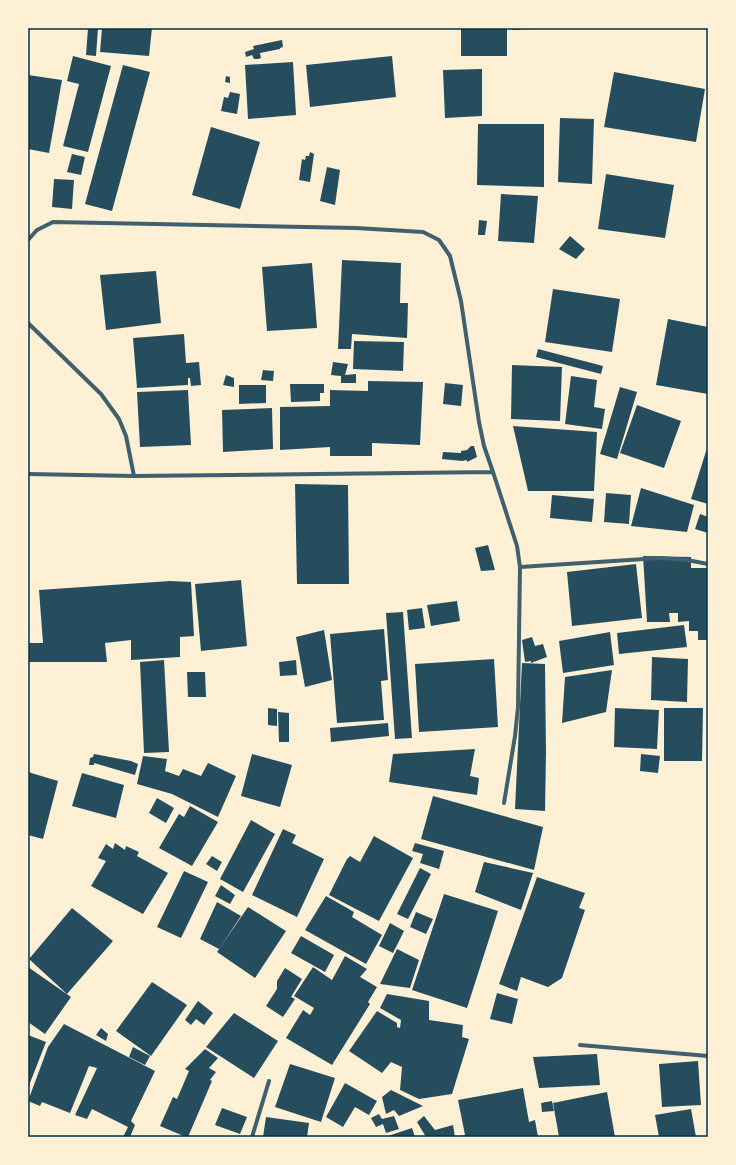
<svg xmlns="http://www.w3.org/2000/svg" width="736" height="1165" viewBox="0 0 736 1165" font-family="'Noto Sans',sans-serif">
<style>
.building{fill:#264d5e}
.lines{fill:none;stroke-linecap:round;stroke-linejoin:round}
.minor{stroke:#3f606c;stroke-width:4}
.neatline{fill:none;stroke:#003049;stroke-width:1.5}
</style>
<rect width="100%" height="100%" fill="#fdf0d5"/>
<path class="building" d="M 88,28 L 98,28 L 96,56 L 86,55 Z
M 102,28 L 152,28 L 149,56 L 100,52 Z
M 461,28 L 507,28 L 507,56 L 461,56 Z
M 512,28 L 528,28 L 529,29 L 512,30 Z
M 282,40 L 283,47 L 280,48 L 280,49 L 260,53 L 261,58 L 258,59 L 254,59 L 252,55 L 246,57 L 245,52 L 254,49 L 253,46 Z
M 73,56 L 111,66 L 88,152 L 63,146 L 79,84 L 67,81 Z
M 392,56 L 396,97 L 310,107 L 306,65 Z
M 293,62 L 296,115 L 248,119 L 245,65 Z
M 123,65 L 150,72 L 112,211 L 85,204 Z
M 482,69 L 482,116 L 445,118 L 443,70 Z
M 614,72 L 705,89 L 696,142 L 604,127 Z
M 28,75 L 62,80 L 49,153 L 28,149 Z
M 226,76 L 230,77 L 230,83 L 225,82 Z
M 230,92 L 240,94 L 237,114 L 221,111 L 224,97 L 228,98 Z
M 560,118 L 594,119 L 592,184 L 558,182 Z
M 478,124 L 544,124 L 544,187 L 477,185 Z
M 211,127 L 260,142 L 240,209 L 192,195 Z
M 310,152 L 314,154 L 310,182 L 299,180 L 302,159 L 305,160 L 306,156 L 309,156 Z
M 72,154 L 85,157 L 81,175 L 67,172 Z
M 327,167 L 340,170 L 335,205 L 320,201 Z
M 606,174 L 674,185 L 665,238 L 598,229 Z
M 54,179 L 74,180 L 72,209 L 52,207 Z
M 501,194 L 538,196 L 534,243 L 498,241 Z
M 479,220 L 487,221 L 485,235 L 478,235 Z
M 570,236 L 585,249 L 576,259 L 559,249 Z
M 342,260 L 401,263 L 400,303 L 408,303 L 407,338 L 352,334 L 351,349 L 338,349 Z
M 312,263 L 317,328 L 267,331 L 262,267 Z
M 156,271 L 161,323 L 106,330 L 100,275 Z
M 553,289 L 620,299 L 612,352 L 545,342 Z
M 668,319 L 708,327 L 708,394 L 656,385 Z
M 184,334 L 186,363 L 199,362 L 201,385 L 191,386 L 190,378 L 188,378 L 188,385 L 137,388 L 133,338 Z
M 354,341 L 404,342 L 403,371 L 353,369 Z
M 538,349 L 603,366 L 601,374 L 536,357 Z
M 333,362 L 348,364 L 345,375 L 356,374 L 356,383 L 341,383 L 341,376 L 331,375 Z
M 512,365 L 562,367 L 560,421 L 511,419 Z
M 263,370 L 274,371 L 273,381 L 261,380 Z
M 226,375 L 234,378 L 234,387 L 223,385 Z
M 571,376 L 597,380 L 594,407 L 605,409 L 602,429 L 565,424 Z
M 368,381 L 423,382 L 420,445 L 372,443 L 372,456 L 330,456 L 330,447 L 280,450 L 280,407 L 330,406 L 330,390 L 368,391 Z
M 445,383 L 463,385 L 461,406 L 443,404 Z
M 290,384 L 324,384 L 324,393 L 320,393 L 320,401 L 291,402 Z
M 239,385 L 266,385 L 266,403 L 239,404 Z
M 620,387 L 637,392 L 617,459 L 600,454 Z
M 188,390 L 191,445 L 140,447 L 137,392 Z
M 637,405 L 681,421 L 664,468 L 620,453 Z
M 272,408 L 273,449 L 223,452 L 222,410 Z
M 513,426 L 597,432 L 594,491 L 528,491 Z
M 708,445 L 708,504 L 691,499 Z
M 471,446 L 474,446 L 477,457 L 467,462 L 467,460 L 462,461 L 442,459 L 443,452 L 461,453 L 461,451 L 467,450 Z
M 295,484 L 348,485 L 349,584 L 297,584 Z
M 641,488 L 694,505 L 687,532 L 631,526 Z
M 606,493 L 631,495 L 629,524 L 604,522 Z
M 552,495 L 594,499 L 592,522 L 550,518 Z
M 700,514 L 708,517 L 708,533 L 695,529 Z
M 488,545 L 495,570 L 481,571 L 475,548 Z
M 643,556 L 691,557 L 691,568 L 708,568 L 708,640 L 698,640 L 698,631 L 689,631 L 689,621 L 678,622 L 678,613 L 669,613 L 670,622 L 647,622 Z
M 636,564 L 642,618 L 572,626 L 567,572 Z
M 241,580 L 247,646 L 201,651 L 195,584 Z
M 170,581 L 191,582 L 194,636 L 180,637 L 180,657 L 131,660 L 131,640 L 105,643 L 107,662 L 28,662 L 28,643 L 43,643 L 39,590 Z
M 457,601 L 460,621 L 431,626 L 427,605 Z
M 422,608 L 425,628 L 409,630 L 407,610 Z
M 403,612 L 412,738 L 395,739 L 386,613 Z
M 684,625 L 687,647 L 619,654 L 617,633 Z
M 384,629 L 388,680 L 381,681 L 384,720 L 337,723 L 330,634 Z
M 324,630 L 332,680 L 305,687 L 296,637 Z
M 610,632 L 614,665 L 563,673 L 559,641 Z
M 532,637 L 535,646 L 543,644 L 547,657 L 531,663 L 531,661 L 525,662 L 522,640 Z
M 652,657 L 688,659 L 687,702 L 651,700 Z
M 494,659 L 498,727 L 419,732 L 415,664 Z
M 164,660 L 169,752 L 144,753 L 140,662 Z
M 296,660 L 297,675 L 280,676 L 279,662 Z
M 522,663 L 545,664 L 546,753 L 545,811 L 515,809 Z
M 612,670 L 606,712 L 562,723 L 565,677 Z
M 187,672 L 205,672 L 206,697 L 188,697 Z
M 268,708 L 277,709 L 277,726 L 268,725 Z
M 615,708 L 659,710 L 657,749 L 614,747 Z
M 664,708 L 703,708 L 702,761 L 664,761 Z
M 278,712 L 289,713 L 289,742 L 279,742 Z
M 388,723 L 389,736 L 331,742 L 330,728 Z
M 475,749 L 470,776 L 479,778 L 477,795 L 389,782 L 393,754 Z
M 94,754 L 131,761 L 138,764 L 135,775 L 94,763 L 94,765 L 89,765 L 90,758 L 93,757 Z
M 252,754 L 292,765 L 280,807 L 241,796 Z
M 641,754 L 660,756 L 658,773 L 640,771 Z
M 143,756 L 167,759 L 165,771 L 179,776 L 183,769 L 201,776 L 208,763 L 236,776 L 218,817 L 172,794 L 137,784 Z
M 28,772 L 58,781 L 43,839 L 28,835 Z
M 82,773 L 124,785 L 116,818 L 72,806 Z
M 433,796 L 543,827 L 534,870 L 421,839 Z
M 157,798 L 174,808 L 166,823 L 149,813 Z
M 190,806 L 218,822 L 192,866 L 159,848 L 179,814 L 184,817 Z
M 251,820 L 275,834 L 243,892 L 220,879 Z
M 283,829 L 296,835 L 292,843 L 324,859 L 297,917 L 252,895 Z
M 374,836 L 413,858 L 379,921 L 329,895 L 347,859 L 350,856 L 360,862 Z
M 115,843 L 125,850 L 126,846 L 139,852 L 137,856 L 168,873 L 143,914 L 91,886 L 106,861 L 98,858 L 106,844 L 113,849 Z
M 415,843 L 444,851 L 439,869 L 420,863 L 423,854 L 412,851 Z
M 212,856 L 222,862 L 217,871 L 206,864 Z
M 484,862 L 533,873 L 521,910 L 475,892 Z
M 420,868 L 431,874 L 408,919 L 397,914 Z
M 184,871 L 208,882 L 181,938 L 157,927 Z
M 537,877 L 585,893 L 579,908 L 585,910 L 562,978 L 548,987 L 521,977 L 517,991 L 499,984 Z
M 221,885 L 235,895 L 230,904 L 215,896 Z
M 444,894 L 498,911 L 467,1008 L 412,990 Z
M 326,896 L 354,912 L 352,917 L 382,935 L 366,964 L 305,930 Z
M 217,902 L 241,916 L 219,949 L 200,939 Z
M 248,907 L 286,931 L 255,978 L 217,952 Z
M 72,908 L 113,941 L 67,994 L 29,959 Z
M 416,912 L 433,919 L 426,934 L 410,927 Z
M 390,923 L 404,931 L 393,953 L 379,946 Z
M 301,936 L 334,955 L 325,972 L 291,953 Z
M 397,949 L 419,960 L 410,988 L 380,984 Z
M 345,956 L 367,969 L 360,977 L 377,987 L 368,1002 L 370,1004 L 332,1065 L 286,1038 L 303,1010 L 310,1015 L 314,1008 L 294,996 L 313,967 L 332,980 Z
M 28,967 L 71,997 L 45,1034 L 28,1022 Z
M 285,968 L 302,979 L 291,997 L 295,999 L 283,1017 L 266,1006 L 277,989 L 277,981 Z
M 152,982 L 187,1005 L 151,1056 L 116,1031 Z
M 497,993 L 518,999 L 512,1024 L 490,1019 Z
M 387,994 L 429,1001 L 429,1020 L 463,1025 L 462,1037 L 469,1039 L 452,1094 L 419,1099 L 400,1090 L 402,1067 L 391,1062 L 382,1073 L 349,1051 L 377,1011 L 397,1023 L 397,1027 L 400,1028 L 401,1020 L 380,1008 Z
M 198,1001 L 213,1013 L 204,1025 L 196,1019 L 191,1025 L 185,1020 Z
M 234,1013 L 278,1041 L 254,1078 L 206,1047 Z
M 64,1024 L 155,1071 L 131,1121 L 135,1125 L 130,1137 L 123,1137 L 128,1127 L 92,1109 L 87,1119 L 75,1115 L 97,1068 L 89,1066 L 70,1113 L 42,1102 L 40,1106 L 28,1101 L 48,1047 Z
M 101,1028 L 108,1034 L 106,1041 L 96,1035 Z
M 28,1035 L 46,1042 L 28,1088 Z
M 133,1047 L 150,1056 L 145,1065 L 129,1057 Z
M 205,1049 L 218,1058 L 209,1068 L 216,1072 L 210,1080 L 212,1081 L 188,1137 L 186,1137 L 160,1126 L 173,1097 L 177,1099 L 189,1071 L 185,1069 Z
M 597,1054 L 600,1085 L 539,1088 L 533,1057 Z
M 698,1061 L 701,1105 L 662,1107 L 659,1064 Z
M 290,1064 L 335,1078 L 321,1122 L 275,1107 Z
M 345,1083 L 377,1101 L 369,1115 L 355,1107 L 343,1127 L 326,1117 Z
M 523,1088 L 529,1122 L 535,1120 L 538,1137 L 455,1137 L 465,1135 L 458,1100 Z
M 391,1090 L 423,1106 L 399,1116 L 394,1110 L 386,1114 L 382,1097 Z
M 607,1092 L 615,1137 L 559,1137 L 553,1103 Z
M 552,1101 L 554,1111 L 542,1112 L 541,1103 Z
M 222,1108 L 247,1117 L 240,1134 L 215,1125 Z
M 691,1109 L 696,1137 L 659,1137 L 655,1115 Z
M 379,1114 L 382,1119 L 394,1116 L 399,1129 L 386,1133 L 383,1124 L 376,1127 L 371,1118 Z
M 424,1116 L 435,1130 L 453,1125 L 455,1137 L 426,1137 L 417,1122 Z
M 266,1117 L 309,1123 L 307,1137 L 263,1137 Z
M 412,1128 L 415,1137 L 385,1137 Z"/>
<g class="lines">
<path class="minor" d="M 28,240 L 37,230 L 53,222 L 356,228 L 423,232 L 439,240 L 450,256 L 461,301 L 479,422 L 484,446 L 493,472
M 28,323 L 101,394 L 119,419 L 126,436 L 134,476
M 28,474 L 134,476 L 493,472 L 517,546 L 520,567 L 660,558 L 687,560 L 708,564
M 504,803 L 515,736 L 518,707 L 520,567
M 580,1045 L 708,1056
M 252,1137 L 269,1081"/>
</g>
<rect width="736" height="1165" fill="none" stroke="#fdf0d5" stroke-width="58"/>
<rect x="29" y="29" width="678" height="1107" class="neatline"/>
</svg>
